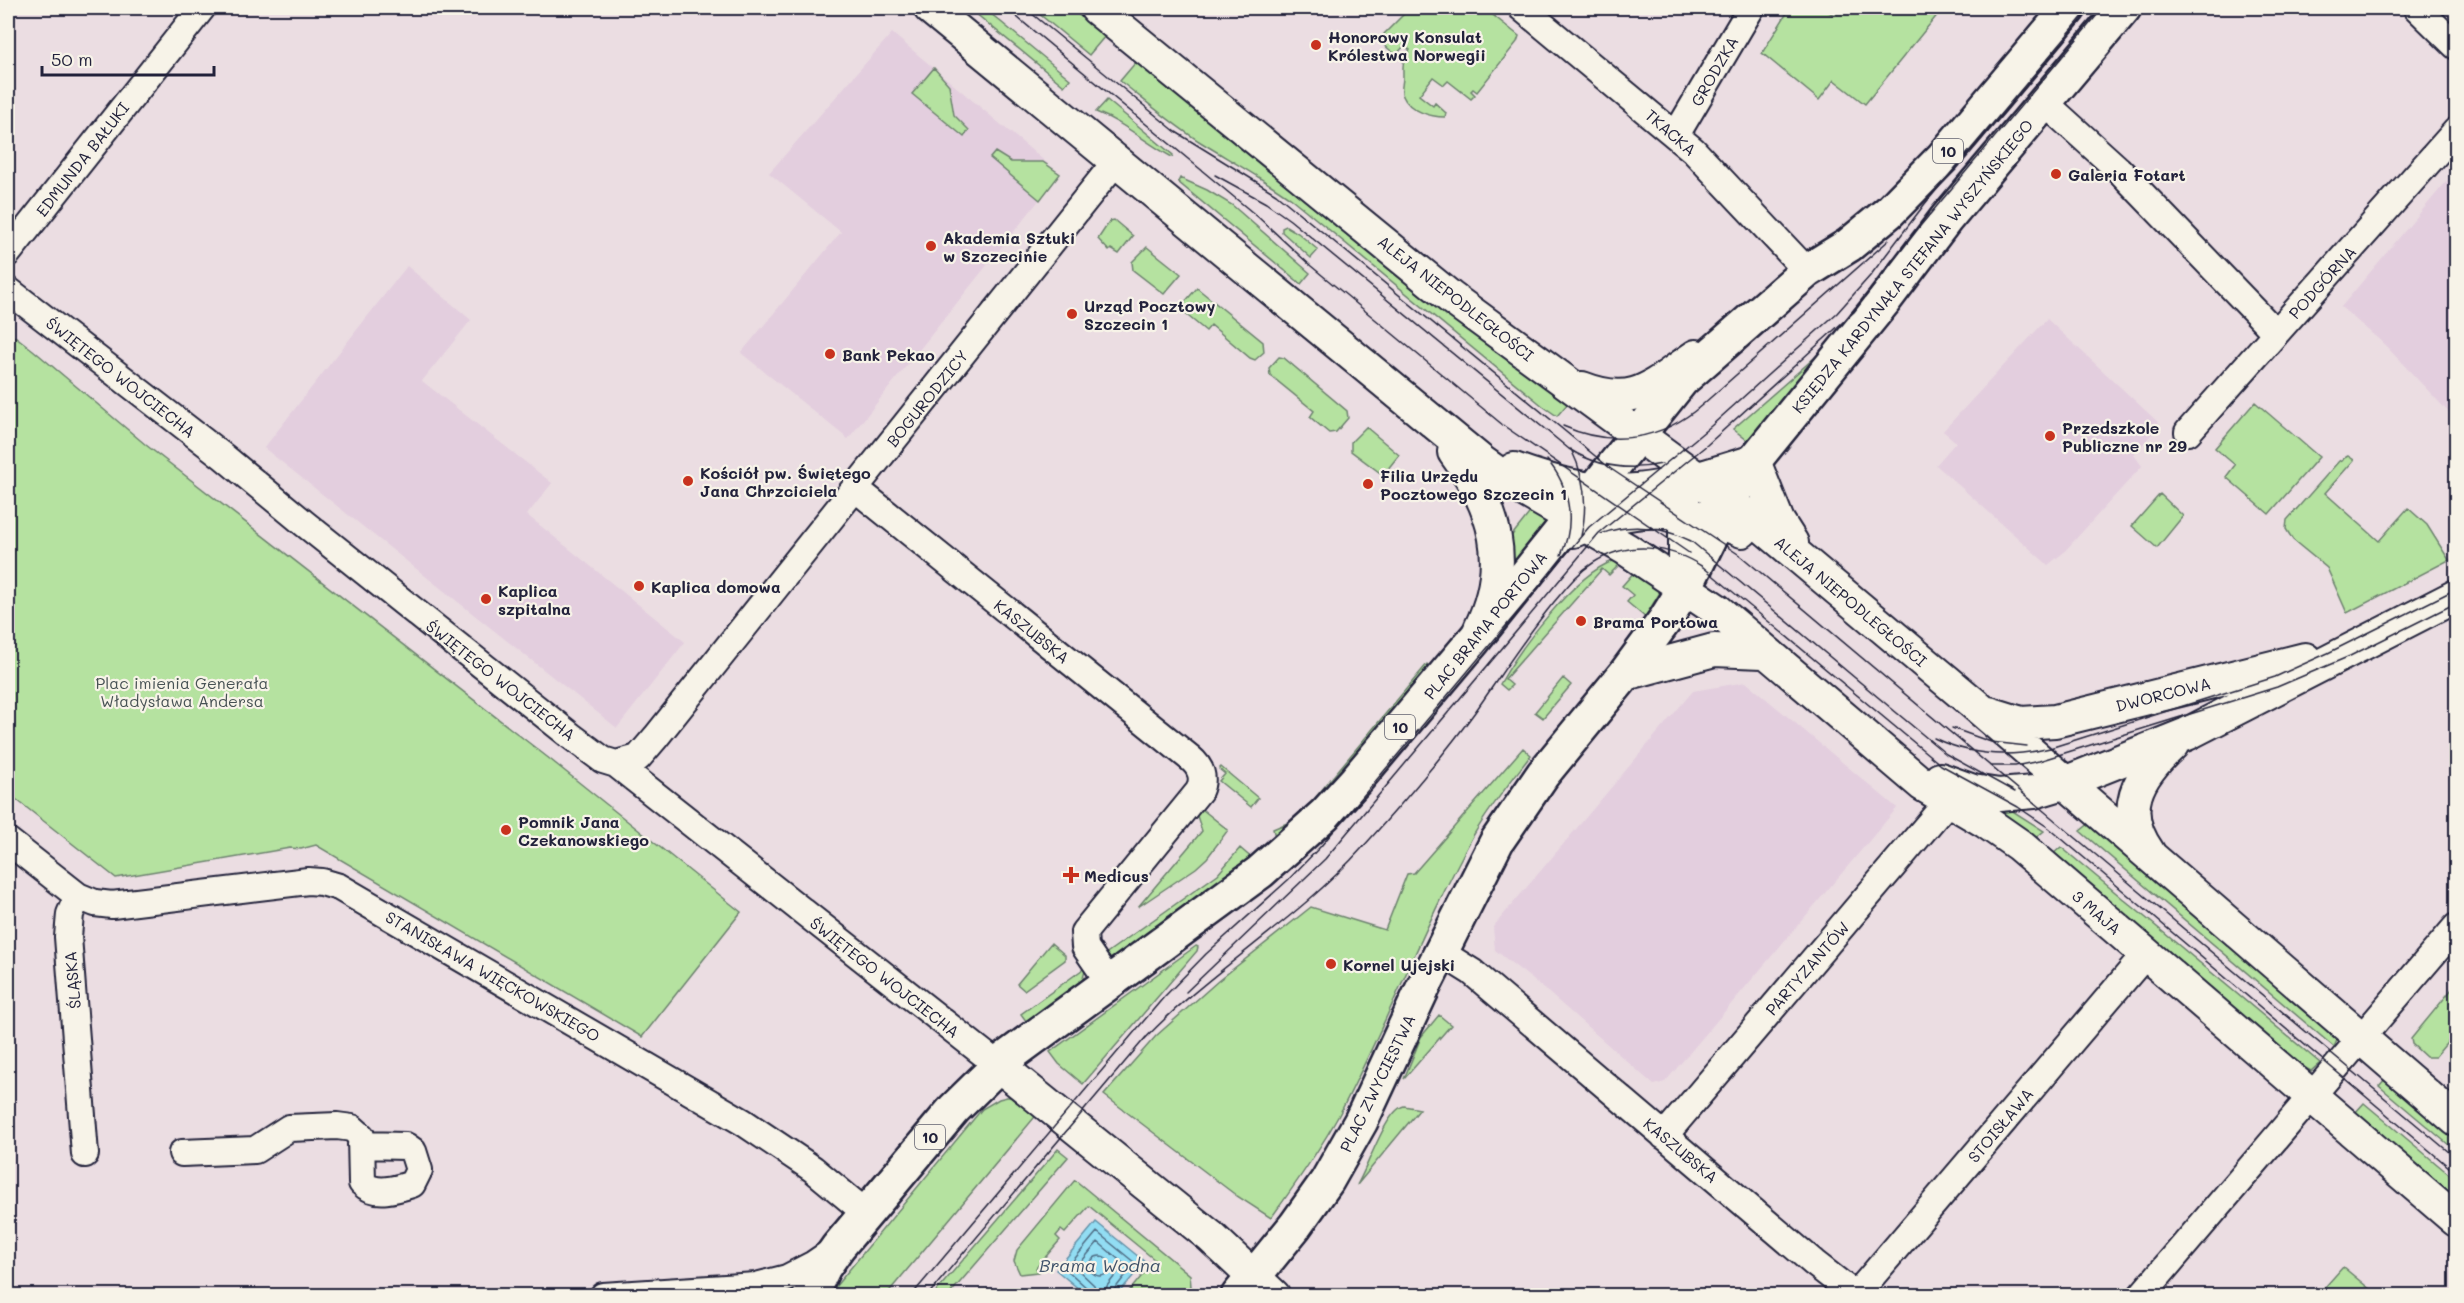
<svg xmlns="http://www.w3.org/2000/svg" width="2464" height="1303" viewBox="0 0 2464 1303" font-family="Mali,sans-serif">
<style>
.built{fill:#e3cede}
.green{fill:#b5e2a0;stroke:#6c826e;stroke-width:1.5}
.water{fill:#92ddf3;stroke:#6592a9;stroke-width:1.5}
.lines{fill:none;stroke-linecap:round;stroke-linejoin:round}
.shore{stroke:#4f6d85;stroke-width:1.5}
.minor-casing{stroke:#22223b;stroke-width:30}
.tertiary-casing{stroke:#22223b;stroke-width:36}
.primary-casing{stroke:#22223b;stroke-width:38}
.minor{stroke:#f7f3e8;stroke-width:26}
.tertiary{stroke:#f7f3e8;stroke-width:32}
.primary{stroke:#f7f3e8;stroke-width:33}
.tram{stroke:#22223b;stroke-width:1.5}
.poi-dot{fill:#c8321e;stroke:#f7f3e8;stroke-width:2}
.labels{text-anchor:middle;dominant-baseline:central;stroke-width:4.5;stroke-linejoin:round;paint-order:stroke}
.shield{fill:#f7f3e8;stroke:#62616f;stroke-width:1.5}
.shield-label{font-size:15px;font-weight:bold;fill:#22223b}
.poi-label{font-size:16px;font-weight:bold;fill:#22223b;stroke:#f7f3e8;text-anchor:start}
.street-label{font-size:16px;fill:#22223b;stroke:#f7f3e8}
.park-label{font-size:16px;fill:#475254;stroke:#f7f3e8}
.water-label{font-size:18px;font-style:italic;fill:#3e5169;stroke:#f7f3e8}
</style>
<rect width="100%" height="100%" fill="#ebdde2"/>
<filter id="ink" filterUnits="userSpaceOnUse"><feTurbulence type="fractalNoise" baseFrequency=".0167" numOctaves="2"/><feDisplacementMap in="SourceGraphic" scale="12" xChannelSelector="R" yChannelSelector="G"/><feConvolveMatrix kernelMatrix="1 2 1 2 8 2 1 2 1" color-interpolation-filters="sRGB"/></filter>
<g filter="url(#ink)">
<path class="built" d="M 892,33 L 1060,174 L 848,439 L 741,353 L 841,232 L 769,173 Z
M 2456,170 L 2456,420 L 2383,343 L 2341,307 Z
M 407,266 L 471,320 L 422,381 L 552,483 L 527,515 L 685,642 L 617,728 L 264,448 Z
M 2047,319 L 2160,424 L 2134,455 L 2142,466 L 2063,553 L 2048,565 L 1936,465 L 1956,442 L 1943,431 Z
M 1746,682 L 1897,808 L 1665,1082 L 1654,1085 L 1542,987 L 1495,950 L 1493,927 L 1693,691 Z"/>
<path class="green" d="M 969,8 L 984,8 L 1070,79 L 1064,86 Z
M 1032,8 L 1070,8 L 1105,36 L 1089,55 Z
M 1410,8 L 1434,8 L 1432,11 L 1438,15 L 1444,8 L 1484,8 L 1519,36 L 1517,42 L 1477,92 L 1473,89 L 1471,91 L 1475,95 L 1471,99 L 1448,81 L 1444,85 L 1433,77 L 1419,95 L 1433,106 L 1435,103 L 1446,113 L 1445,117 C 1431,117 1409,111 1403,96 C 1400,91 1403,83 1403,77 C 1403,65 1402,60 1410,50 L 1404,46 L 1396,55 L 1378,40 Z
M 1790,8 L 1822,8 L 1834,15 L 1838,8 L 1943,8 L 1865,104 L 1834,80 L 1819,100 L 1762,53 Z
M 1136,62 L 1425,299 L 1569,402 L 1557,416 L 1544,407 L 1293,200 C 1264,179 1233,162 1202,143 C 1173,125 1147,102 1120,81 Z
M 934,68 L 949,85 L 954,115 L 969,130 L 964,137 L 912,94 Z
M 1107,100 L 1173,155 L 1172,157 C 1146,143 1125,123 1096,112 Z
M 995,152 L 1011,162 L 1043,162 L 1060,174 L 1040,200 L 990,158 Z
M 1180,178 L 1207,190 L 1232,205 L 1310,273 L 1301,284 L 1178,182 Z
M 1114,220 L 1133,236 L 1119,254 L 1111,249 L 1109,251 L 1098,239 L 1110,221 Z
M 1286,226 L 1298,233 L 1318,250 L 1311,258 L 1282,232 L 1282,228 Z
M 1147,247 L 1181,274 L 1164,294 L 1133,270 L 1132,262 Z
M 1197,288 L 1263,342 L 1264,352 L 1255,360 L 1250,358 L 1211,325 L 1206,331 L 1183,312 L 1183,304 Z
M 8,335 L 16,337 L 33,350 L 146,445 L 551,760 L 741,912 L 642,1037 L 316,845 L 301,849 L 290,848 L 116,878 L 8,793 Z
M 1837,338 L 1779,408 L 1747,440 L 1733,429 Z
M 1279,357 L 1284,358 L 1347,411 L 1348,418 L 1336,432 L 1329,433 L 1310,417 L 1314,411 L 1270,375 L 1269,368 Z
M 2255,402 L 2319,457 L 2269,514 L 2226,477 L 2235,465 L 2215,448 Z
M 1366,427 L 1399,455 L 1383,475 L 1351,451 L 1351,442 Z
M 2348,456 L 2354,460 L 2325,493 L 2379,541 L 2408,508 L 2427,525 L 2449,560 L 2347,613 L 2327,568 L 2293,540 L 2286,529 L 2287,520 L 2339,461 Z
M 2160,494 L 2183,516 L 2157,548 L 2132,526 Z
M 1532,510 L 1550,521 L 1509,574 L 1505,544 Z
M 1613,561 L 1622,562 L 1609,575 L 1602,569 L 1505,679 L 1512,685 L 1507,690 L 1500,684 C 1520,648 1575,574 1613,561 Z
M 1636,570 L 1661,591 L 1645,617 L 1627,602 L 1633,595 L 1622,586 Z
M 1427,664 L 1433,670 L 1334,787 L 1275,837 L 1273,829 L 1292,821 L 1305,810 Z
M 1563,678 L 1571,685 L 1543,718 L 1535,712 Z
M 1523,748 L 1531,755 C 1511,781 1490,807 1473,836 C 1423,927 1387,1024 1339,1115 C 1319,1151 1295,1185 1271,1218 L 1237,1196 L 1104,1095 L 1156,1036 L 1218,981 L 1311,907 L 1385,930 L 1407,874 L 1414,873 Z
M 1221,767 L 1258,798 L 1251,807 L 1219,781 L 1225,774 L 1219,769 Z
M 1978,800 L 2008,808 L 2044,831 L 2033,840 Z
M 1198,806 L 1228,830 L 1207,858 L 1196,868 L 1138,907 L 1202,831 L 1195,810 Z
M 2090,823 L 2338,1038 L 2334,1047 L 2080,831 Z
M 2061,847 L 2320,1063 L 2311,1071 L 2296,1063 L 2052,855 Z
M 1240,848 L 1255,861 L 1112,965 L 1101,957 L 1218,874 Z
M 1051,943 L 1065,955 L 1065,960 L 1024,990 L 1017,984 Z
M 1196,946 L 1198,947 L 1197,951 L 1083,1084 L 1059,1064 L 1050,1052 Z
M 1086,967 L 1082,982 L 1029,1025 L 1021,1014 Z
M 2456,984 L 2456,1032 L 2435,1057 L 2426,1057 L 2412,1044 L 2411,1039 Z
M 1439,1015 L 1451,1025 L 1404,1079 L 1421,1037 Z
M 2387,1077 L 2456,1136 L 2456,1151 L 2379,1086 Z
M 1007,1097 L 1015,1097 L 1039,1112 L 886,1295 L 832,1296 L 837,1289 L 835,1287 L 982,1109 L 999,1099 Z
M 2364,1103 L 2456,1180 L 2456,1200 L 2355,1113 Z
M 1404,1106 L 1420,1109 L 1357,1185 C 1368,1167 1386,1110 1404,1106 Z
M 1058,1149 L 1068,1157 L 949,1295 L 933,1295 Z
M 1075,1180 L 1190,1275 L 1191,1287 L 1186,1295 L 1126,1295 L 1155,1260 L 1089,1206 L 1065,1233 L 1061,1230 L 1056,1236 L 1060,1240 L 1036,1268 L 1039,1272 L 1020,1274 L 1014,1261 L 1017,1250 Z
M 2343,1267 L 2377,1295 L 2318,1295 Z"/>
<path class="water" d="M 1096,1222 L 1145,1262 L 1117,1295 L 1086,1295 L 1056,1270 Z"/>
<g class="lines">
<path class="shore" d="M1090 1266a10 10 0 1 1 20 0a10 10 0 1 1-20 0Z
M 1089,1296 L 1088,1289 L 1066,1269 L 1097,1232 L 1135,1263 L 1114,1290 L 1113,1296
M 1097,1296 L 1094,1285 L 1076,1268 L 1098,1242 L 1124,1264 L 1107,1286 L 1105,1296"/>
<g class="minor-casing">
<path id="minor" d="M 1522,8 L 1693,150 L 1807,271
M 2417,8 L 2456,46
M 2044,102 L 2118,169 L 2276,333
M 1676,135 L 1751,8
M 8,253 L 202,8
M 8,290 L 224,457 L 305,524 L 571,736 L 603,760 L 616,764 L 998,1065
M 2188,432 L 2456,131
M 855,488 L 1190,758 C 1201,767 1205,778 1199,791 L 1084,932 L 1085,947 L 1109,982
M 616,764 L 638,758 L 656,737 L 1117,160
M 8,841 L 78,896 L 70,914 L 68,937 L 85,1154
M 78,896 L 95,903 L 112,905 L 308,881 L 322,882 L 339,887 L 743,1122 L 813,1169 L 866,1213
M 1440,952 L 1472,972 L 1814,1263 L 1855,1295
M 1664,1136 L 1949,800
M 182,1153 L 255,1150 L 289,1128 L 337,1126 L 352,1128 L 361,1136 L 362,1183 C 375,1196 397,1189 412,1184 L 419,1170 L 413,1151 L 406,1146 L 361,1145
M 603,1296 L 756,1286 L 787,1278 L 814,1264 L 833,1251
M 1855,1296 L 2145,955
M 2141,1296 L 2456,927"/>
</g>
<g class="tertiary-casing">
<path id="tertiary" d="M 930,8 L 1482,462 L 1510,482 L 1626,549 L 1717,610 L 1923,785 L 1986,822 L 2019,845 L 2456,1220
M 1096,8 L 1450,297 L 1762,526 L 1973,703 L 2456,1120
M 1582,388 C 1636,409 1653,385 1696,356
M 1454,452 C 1496,508 1512,563 1480,629
M 1514,469 C 1552,483 1596,494 1637,490 C 1677,486 1716,473 1754,461 L 1778,521 L 1792,543
M 1682,493 L 1685,514 L 1685,588
M 1573,531 C 1632,505 1682,506 1742,531
M 1625,674 L 1714,650 L 1763,652
M 1989,713 L 2021,723 L 2055,721 L 2305,659
M 1940,779 L 1973,791 L 1999,795 L 2034,792 L 2064,783 L 2187,734 L 2456,596
M 2149,853 C 2118,810 2137,777 2172,745
M 998,1065 L 1211,1237 L 1274,1296"/>
</g>
<g class="primary-casing">
<path id="primary" d="M 810,1296 L 824,1267 L 838,1247 L 954,1109 L 1006,1058 L 1260,872 L 1325,814 L 1356,780 L 1474,640 L 1682,380 L 1807,271 L 1849,245 L 1889,212 L 1943,157 L 2069,8
M 1238,1296 L 1295,1226 L 1327,1181 L 1361,1121 L 1423,988 L 1497,841 L 1543,774 L 1625,674 L 1665,620 L 1685,588 L 1725,507 L 1754,461 L 1884,301 L 1946,219 L 2124,8"/>
</g>
<use href="#minor" class="minor"/>
<use href="#tertiary" class="tertiary"/>
<use href="#primary" class="primary"/>
<path class="tram" d="M 1006,8 L 1258,217 L 1311,266 L 1504,426 L 1689,553
M 1025,8 L 1176,132 L 1276,194 L 1611,469 L 1741,556 L 2456,1158
M 1215,175 L 1266,203 L 1290,220 L 1569,449 C 1598,467 1630,471 1662,464
M 1923,206 L 2090,8
M 1563,426 C 1612,448 1662,440 1702,405 L 1889,240
M 1571,449 C 1585,477 1588,506 1581,536
M 1547,460 C 1570,486 1576,523 1561,555
M 1601,534 C 1632,522 1662,527 1691,541 L 1946,754 L 2015,792
M 1952,728 L 1991,742 L 2027,746
M 1934,738 C 1971,756 2010,758 2050,748 L 2275,677 L 2328,653 L 2456,589
M 1990,766 L 2015,766 L 2039,761 L 2277,687 L 2350,656 L 2456,603
M 1186,992 L 1325,859 L 1599,533 L 1707,445 L 1854,312 L 1921,225 L 2103,8
M 1141,1043 C 1208,971 1296,922 1362,848 C 1401,805 1441,759 1475,712 C 1501,675 1525,637 1554,602 C 1566,588 1577,573 1593,563 C 1628,540 1669,545 1703,567 L 1941,765 L 2018,807 L 2049,828 L 2456,1173
M 911,1296 L 1164,997 L 1206,954 L 1288,880 L 1321,846 L 1589,527 L 1711,426 L 1837,313 L 1870,276 L 1927,201
M 927,1296 L 1146,1037"/>
</g>
</g>
<g class="poi-dot">
<circle cx="1316" cy="45" r="6"/>
<circle cx="2056" cy="174" r="6"/>
<circle cx="931" cy="246" r="6"/>
<circle cx="1072" cy="314" r="6"/>
<circle cx="830" cy="354" r="6"/>
<circle cx="2050" cy="436" r="6"/>
<circle cx="688" cy="481" r="6"/>
<circle cx="1368" cy="484" r="6"/>
<circle cx="639" cy="586" r="6"/>
<circle cx="486" cy="599" r="6"/>
<circle cx="1581" cy="621" r="6"/>
<circle cx="506" cy="830" r="6"/>
<path d="M1068 866h6v6h6v6h-6v6h-6v-6h-6v-6h6z"/>
<circle cx="1331" cy="964" r="6"/>
</g>
<g class="labels">
<g class="shield">
<rect x="1933" y="139" width="30" height="24" rx="4.5"/>
<rect x="1385" y="715" width="30" height="24" rx="4.5"/>
<rect x="915" y="1125" width="30" height="24" rx="4.5"/>
</g>
<g class="shield-label">
<text x="1948" y="151">10</text>
<text x="1400" y="727">10</text>
<text x="930" y="1137">10</text>
</g>
<g class="poi-label">
<text x="1328" y="36">Honorowy Konsulat<tspan x="1328" dy="18">Królestwa Norwegii</tspan></text>
<text x="2068" y="174">Galeria Fotart</text>
<text x="943" y="237">Akademia Sztuki<tspan x="943" dy="18">w Szczecinie</tspan></text>
<text x="1084" y="305">Urząd Pocztowy<tspan x="1084" dy="18">Szczecin 1</tspan></text>
<text x="842" y="354">Bank Pekao</text>
<text x="2062" y="427">Przedszkole<tspan x="2062" dy="18">Publiczne nr 29</tspan></text>
<text x="700" y="472">Kościół pw. Świętego<tspan x="700" dy="18">Jana Chrzciciela</tspan></text>
<text x="1380" y="475">Filia Urzędu<tspan x="1380" dy="18">Pocztowego Szczecin 1</tspan></text>
<text x="651" y="586">Kaplica domowa</text>
<text x="498" y="590">Kaplica<tspan x="498" dy="18">szpitalna</tspan></text>
<text x="1593" y="621">Brama Portowa</text>
<text x="518" y="821">Pomnik Jana<tspan x="518" dy="18">Czekanowskiego</tspan></text>
<text x="1084" y="875">Medicus</text>
<text x="1343" y="964">Kornel Ujejski</text>
</g>
<g class="street-label">
<text transform="translate(1714 71) rotate(-60)">GRODZKA</text>
<text transform="translate(1671 132) rotate(41)">TKACKA</text>
<text transform="translate(82 159) rotate(-52)">EDMUNDA BAŁUKI</text>
<text transform="translate(1912 266) rotate(-51)">KSIĘDZA KARDYNAŁA STEFANA WYSZYŃSKIEGO</text>
<text transform="translate(2322 282) rotate(-48)">PODGÓRNA</text>
<text transform="translate(1456 298) rotate(38)">ALEJA NIEPODLEGŁOŚCI</text>
<text transform="translate(121 377) rotate(38)">ŚWIĘTEGO WOJCIECHA</text>
<text transform="translate(927 398) rotate(-51)">BOGURODZICY</text>
<text transform="translate(1851 601) rotate(40)">ALEJA NIEPODLEGŁOŚCI</text>
<text transform="translate(1485 625) rotate(-51)">PLAC BRAMA PORTOWA</text>
<text transform="translate(1032 631) rotate(39)">KASZUBSKA</text>
<text transform="translate(501 680) rotate(38)">ŚWIĘTEGO WOJCIECHA</text>
<text transform="translate(2163 694) rotate(-14)">DWORCOWA</text>
<text transform="translate(2097 912) rotate(41)">3 MAJA</text>
<text transform="translate(1807 968) rotate(-49)">PARTYZANTÓW</text>
<text transform="translate(493 976) rotate(30)">STANISŁAWA WIĘCKOWSKIEGO</text>
<text transform="translate(885 977) rotate(38)">ŚWIĘTEGO WOJCIECHA</text>
<text transform="translate(72 980) rotate(-95)">ŚLĄSKA</text>
<text transform="translate(1377 1083) rotate(-64)">PLAC ZWYCIĘSTWA</text>
<text transform="translate(2000 1125) rotate(-50)">STOISŁAWA</text>
<text transform="translate(1681 1150) rotate(40)">KASZUBSKA</text>
</g>
<g class="park-label">
<text x="182" y="682">Plac imienia Generała<tspan x="182" dy="18">Władysława Andersa</tspan></text>
</g>
<g class="water-label">
<text x="1100" y="1265">Brama Wodna</text>
</g>
</g>
<rect width="2464" height="1303" fill="none" stroke="#f7f3e8" stroke-width="30"/>
<rect x="15" y="15" width="2434" height="1273" fill="none" stroke="#22223b" stroke-width="2" filter="url(#ink)"/>
<path d="M42 66v9h172v-9" fill="none" stroke="#22223b" stroke-width="3"/>
<text x="51" y="66" font-size="18" fill="#22223b" stroke="#f7f3e8" stroke-width="4.5" paint-order="stroke">50 m</text>
</svg>
